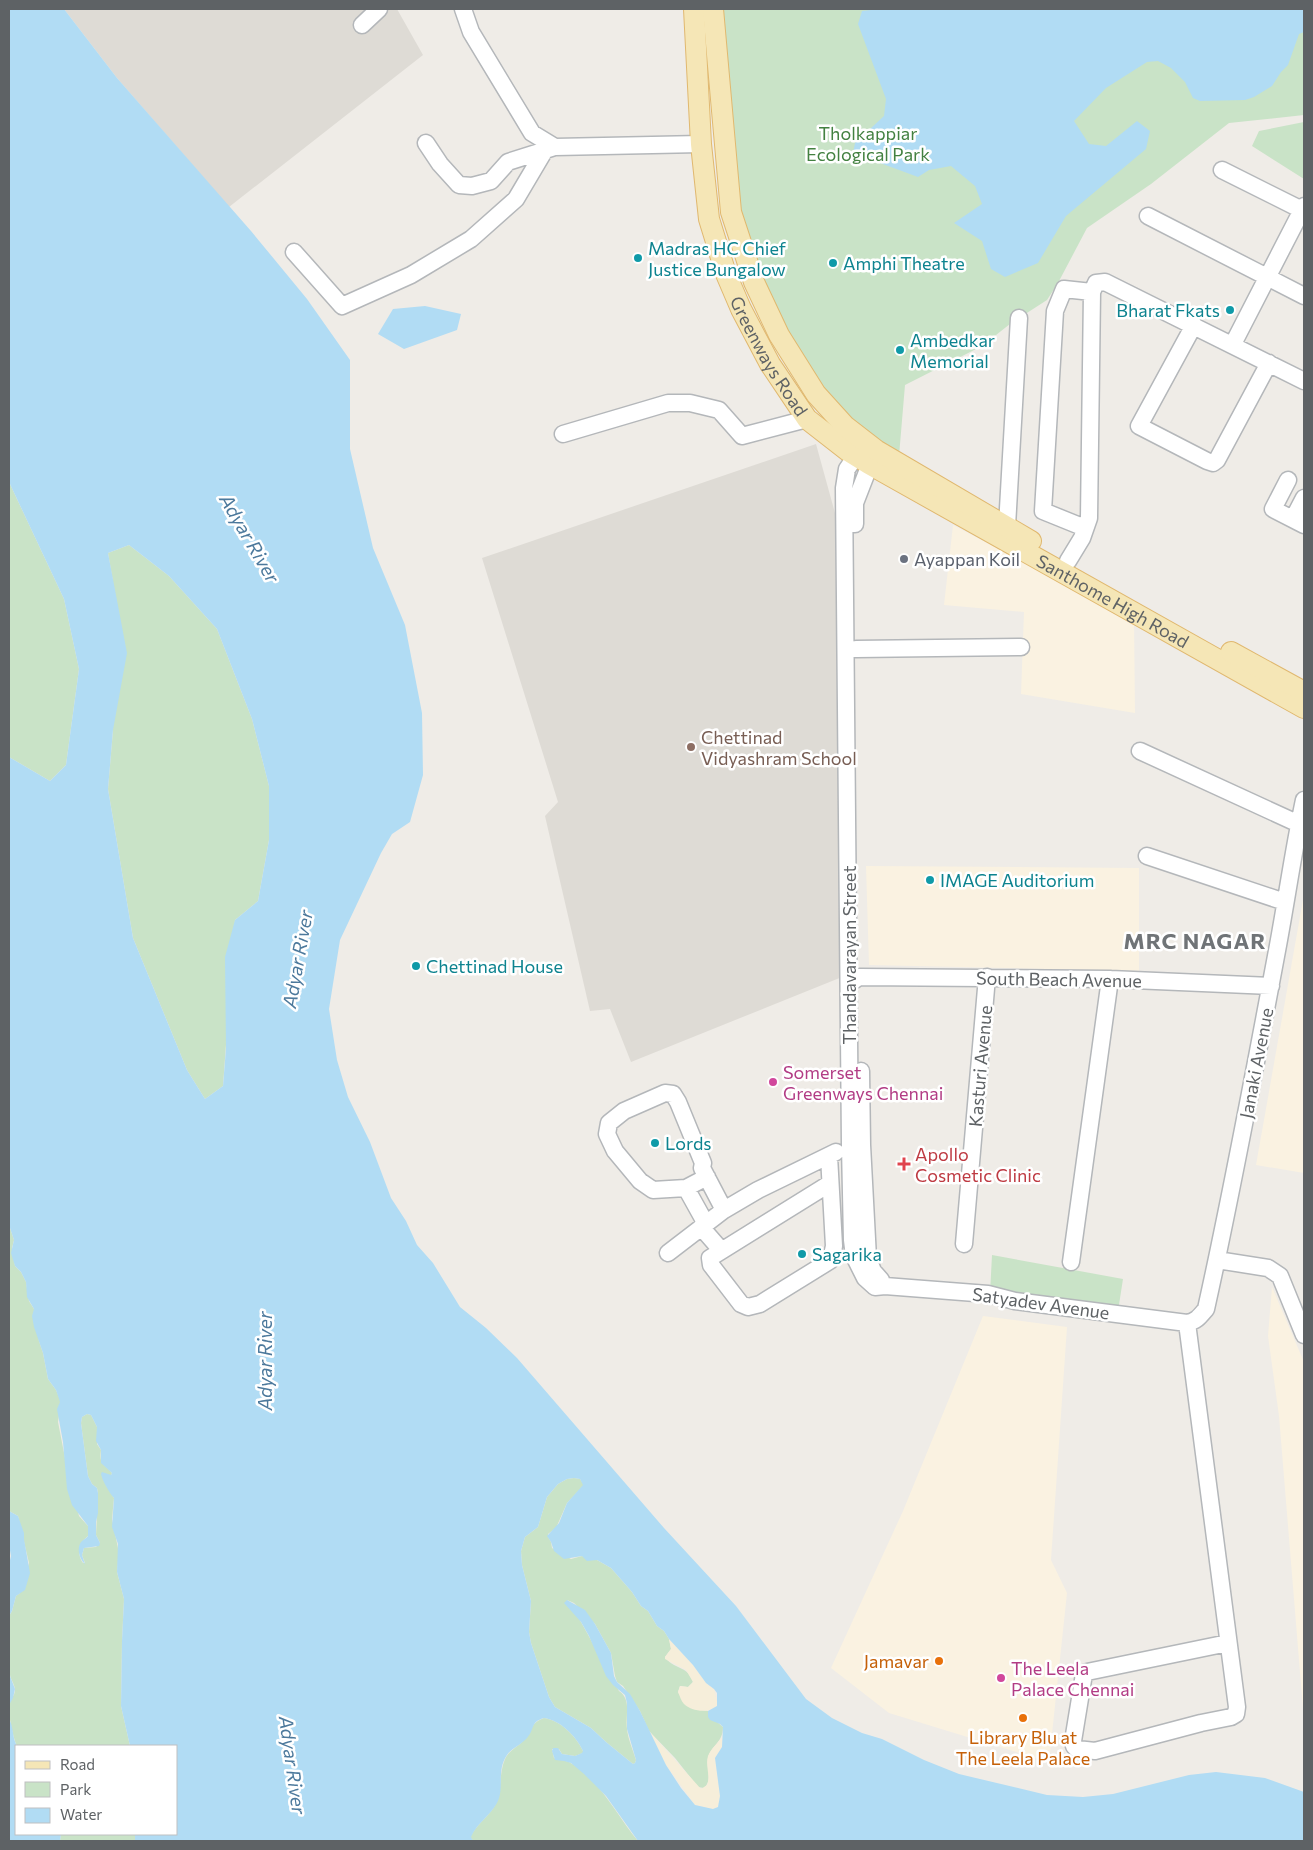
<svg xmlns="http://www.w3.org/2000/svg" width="1313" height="1850" viewBox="0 0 1313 1850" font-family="Commissioner,sans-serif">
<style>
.commercial{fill:#faf2e1}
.education{fill:#dedbd5}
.green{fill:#c9e3c7}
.sand{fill:#f6eeda}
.water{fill:#b1dcf4;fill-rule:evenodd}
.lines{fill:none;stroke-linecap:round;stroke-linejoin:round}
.minor-casing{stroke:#b4b7ba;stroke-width:19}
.major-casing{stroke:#e0b86f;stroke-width:22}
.minor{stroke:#fff;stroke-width:16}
.major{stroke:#f5e6b6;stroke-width:20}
.culture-dot{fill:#0f9aa8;stroke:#fff;stroke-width:2}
.worship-dot{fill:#6b7280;stroke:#fff;stroke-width:2}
.education-dot{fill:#8d6e63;stroke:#fff;stroke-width:2}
.hotel-dot{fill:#d1479c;stroke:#fff;stroke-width:2}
.health-dot{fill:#e0444e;stroke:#fff;stroke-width:2}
.food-dot{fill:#e8710a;stroke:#fff;stroke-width:2}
.labels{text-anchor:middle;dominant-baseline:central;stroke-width:5;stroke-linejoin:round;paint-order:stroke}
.park-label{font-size:18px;fill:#438141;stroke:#fff}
.culture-label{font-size:18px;fill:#0d838f;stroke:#fff;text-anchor:start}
.street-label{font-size:18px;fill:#5e6265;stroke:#fff}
.worship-label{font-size:18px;fill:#5b616d;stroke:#fff;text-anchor:start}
.education-label{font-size:18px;fill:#785e54;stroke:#fff;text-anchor:start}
.hotel-label{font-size:18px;fill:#b23c85;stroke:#fff;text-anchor:start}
.health-label{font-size:18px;fill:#be3a42;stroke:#fff;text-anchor:start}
.food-label{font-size:18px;fill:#c56008;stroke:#fff;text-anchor:end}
.water-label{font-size:19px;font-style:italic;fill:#4c799c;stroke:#fff}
.district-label{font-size:22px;font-weight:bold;letter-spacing:1px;fill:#707477;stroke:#fff}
</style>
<rect width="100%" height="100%" fill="#efece7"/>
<path class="commercial" d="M 953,525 L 1134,620 L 1135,713 L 1021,694 L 1024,612 L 944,605 Z
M 866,866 L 1139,868 L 1139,971 L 869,965 Z
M 1304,894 L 1304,1173 L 1256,1165 Z
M 1272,1287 L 1304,1362 L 1304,1721 L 1279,1416 L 1268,1336 Z
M 983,1316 L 1067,1327 L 1051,1560 L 1067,1593 L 1049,1762 L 889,1713 L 831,1668 L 903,1511 Z"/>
<path class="education" d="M 64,9 L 397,9 L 423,55 L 229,207 L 117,78 Z
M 816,444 L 838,524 L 842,977 L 631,1062 L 610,1009 L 590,1011 L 545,816 L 558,802 L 482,558 Z"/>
<path class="green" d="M 719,9 L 1304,9 L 1304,115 L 1229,123 L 1151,184 L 1087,228 L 1058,283 L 1047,300 L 1010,324 L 982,346 L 905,385 L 899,456 L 854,425 L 818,380 L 787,337 L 758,275 L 738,206 Z
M 1304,122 L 1304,179 L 1252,146 L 1259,131 Z
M 9,482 L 64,599 L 79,669 L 66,765 L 50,781 L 9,757 Z
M 129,545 L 169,576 L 217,629 L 252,719 L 269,786 L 269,840 L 258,901 L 235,920 L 223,1086 L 205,1099 L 187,1070 L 133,938 L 108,789 L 113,730 L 113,582 L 108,553 Z
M 9,1225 L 14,1240 L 12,1248 L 15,1266 L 21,1272 L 26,1282 L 29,1301 L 34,1309 L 39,1341 L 43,1353 L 48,1379 L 56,1390 L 61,1402 L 58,1422 L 65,1458 L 79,1516 L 88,1526 L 88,1536 C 86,1538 84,1539 82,1542 C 77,1548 79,1558 83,1563 L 85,1563 L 82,1555 L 84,1548 L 96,1547 L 100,1543 L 96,1535 L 98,1493 L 97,1488 L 92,1484 L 88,1476 L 81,1423 L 82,1417 L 87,1414 L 91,1415 L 97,1427 L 97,1444 L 101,1450 C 99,1466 104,1463 112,1473 L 106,1485 L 114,1498 L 112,1519 L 119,1553 L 117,1572 L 124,1599 L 122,1641 L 121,1706 L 130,1746 L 17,1746 C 14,1741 7,1710 9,1704 C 10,1699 15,1696 15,1690 C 15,1685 11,1680 10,1675 C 8,1656 9,1636 9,1616 L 12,1611 L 16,1596 L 20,1593 L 29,1563 L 18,1516 L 9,1511 Z
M 992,1255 L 1123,1279 L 1118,1311 L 990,1294 Z
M 574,1478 L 580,1479 L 584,1485 L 567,1503 L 556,1528 L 548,1534 L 548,1537 L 551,1542 L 552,1548 L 571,1559 L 582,1556 L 597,1560 L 611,1568 L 632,1592 L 641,1606 L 648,1611 L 657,1626 L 664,1631 L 669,1639 L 671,1649 L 665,1657 C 672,1669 688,1665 693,1682 L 688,1687 L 680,1686 L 678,1692 C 687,1708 691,1708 708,1711 L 708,1714 L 723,1727 C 723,1743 711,1745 708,1758 C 706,1768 713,1780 704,1788 L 698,1787 L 675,1758 L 649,1731 L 640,1711 L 623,1686 L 617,1682 L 615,1676 L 611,1653 L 595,1624 L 574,1603 L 567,1600 L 581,1622 L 619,1691 C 632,1700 625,1715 627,1729 C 628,1739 633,1750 636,1760 L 635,1763 L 633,1764 L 606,1742 L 591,1728 L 555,1707 L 549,1697 L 531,1643 L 529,1632 L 531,1601 L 522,1565 L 521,1551 L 525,1537 L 538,1527 L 547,1497 L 558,1484 L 567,1479 Z
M 544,1718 C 560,1720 576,1736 583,1751 L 583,1753 L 575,1756 L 562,1754 L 559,1749 L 552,1749 L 554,1758 C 558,1760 564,1760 569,1762 C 599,1778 617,1816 638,1841 L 473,1841 L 470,1837 C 477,1824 487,1818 494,1807 C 503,1793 498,1775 505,1759 C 509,1750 518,1747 524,1740 C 530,1731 532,1722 544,1718 Z
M 61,1834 L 135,1834 L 135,1841 L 60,1841 Z"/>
<path class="sand" d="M 669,1639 L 693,1665 L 706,1683 L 714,1689 L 718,1704 C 712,1714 692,1712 684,1704 C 681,1701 680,1696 678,1692 L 680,1686 L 688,1687 L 693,1682 L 686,1670 L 665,1659 L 665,1657 L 671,1649 Z
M 649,1731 L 701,1789 L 707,1785 C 711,1776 705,1766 708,1756 C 711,1748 719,1743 723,1735 L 722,1747 L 715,1758 L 720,1796 L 718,1807 L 713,1809 L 695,1805 L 666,1765 Z"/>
<path class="water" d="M 9,9 L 64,9 L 117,78 L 251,231 L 307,299 L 350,360 L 350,449 L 373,548 L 405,625 L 422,713 L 423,775 L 410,822 L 392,834 L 381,853 L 340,940 L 329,1009 L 337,1060 L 348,1097 L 370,1142 L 391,1198 L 406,1221 L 417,1245 L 433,1263 L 460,1307 L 486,1328 L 517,1358 L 664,1528 L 736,1606 L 806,1699 L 832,1718 L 862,1733 L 882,1739 L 924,1760 L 959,1774 L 1047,1795 L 1083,1797 L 1113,1794 L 1189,1775 L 1216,1772 L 1265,1778 L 1304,1792 L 1304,1841 L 638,1841 L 606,1796 L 584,1774 L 571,1763 L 564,1761 L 555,1760 L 552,1751 L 553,1748 L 558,1748 L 562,1754 L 575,1756 L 582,1753 L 583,1751 C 576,1736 560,1720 544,1718 C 530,1722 535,1729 527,1738 C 521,1745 512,1748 507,1755 C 496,1771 505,1788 497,1803 C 490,1816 477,1823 471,1837 L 473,1841 L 135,1841 L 135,1834 L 176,1834 L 176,1746 L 130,1746 L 121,1706 L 122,1641 L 124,1599 L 117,1572 L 118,1544 L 112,1527 L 114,1498 C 110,1494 102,1480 101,1474 L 102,1472 L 111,1475 L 112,1473 L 101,1463 L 101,1450 L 96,1441 L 97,1427 L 91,1415 L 87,1414 L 82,1417 L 81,1423 L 88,1476 L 92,1484 L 97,1488 L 98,1493 L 98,1513 L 96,1522 L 96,1535 L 100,1543 L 99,1546 L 84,1548 L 82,1555 L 85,1564 C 79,1559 76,1547 82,1541 C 84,1539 87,1538 88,1536 L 88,1526 L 72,1505 L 67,1489 L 63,1442 L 57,1409 L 60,1402 L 56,1390 L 48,1379 L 43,1353 L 34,1327 L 32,1316 L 34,1309 L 27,1297 L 26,1282 L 21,1272 L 15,1266 L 11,1253 L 14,1240 L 9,1225 L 9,757 L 50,781 L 66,765 L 79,669 L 64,599 L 9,482 ZM 129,545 L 169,576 L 217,629 L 252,719 L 269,786 L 269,840 L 258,901 L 235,920 L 225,957 L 226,1048 L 223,1086 L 205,1099 L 187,1070 L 133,938 L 108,789 L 113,730 L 127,653 L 108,553 ZM 574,1478 L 580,1479 L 583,1485 L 567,1503 L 559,1523 L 547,1536 L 551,1542 L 554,1551 L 564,1559 L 582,1556 L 587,1561 L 597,1560 L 611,1568 L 632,1592 L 641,1606 L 648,1611 L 657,1626 L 664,1631 L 669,1639 L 693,1665 L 706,1683 L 714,1689 L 717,1693 L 717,1706 L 708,1711 L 708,1717 L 710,1720 L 720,1724 L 723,1727 L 722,1747 L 715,1758 L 720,1796 L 718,1807 L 713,1809 L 695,1805 L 681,1788 L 666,1765 L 640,1711 L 630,1694 L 617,1682 L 614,1676 L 611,1653 L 595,1624 L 585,1610 L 567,1600 L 564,1603 L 581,1622 L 589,1636 L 606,1676 L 613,1685 L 625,1695 L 627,1703 L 627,1729 L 636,1760 L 635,1763 L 633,1764 L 606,1742 L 591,1728 L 555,1707 L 549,1697 L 531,1643 L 529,1632 L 531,1601 L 522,1565 L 521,1551 L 525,1537 L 538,1527 L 547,1497 L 558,1484 L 567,1479 Z
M 880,9 L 1304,9 L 1304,32 L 1299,34 L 1288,65 L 1281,72 L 1272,86 L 1254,97 L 1245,100 L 1200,101 L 1193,98 L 1185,82 L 1171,68 L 1158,61 L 1147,62 L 1106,88 L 1074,121 L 1089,144 L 1106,146 L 1137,121 L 1150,131 L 1146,149 L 1066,216 L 1038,263 L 1005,277 L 991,269 L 982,241 L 954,223 L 982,204 L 975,186 L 951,166 L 929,170 L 918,177 L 853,153 L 855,143 L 884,116 L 886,99 L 858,24 L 862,11 Z
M 425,306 L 461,314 L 457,330 L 404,349 L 378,334 L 393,309 Z
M 9,1511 L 18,1516 L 24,1533 L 24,1539 L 30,1573 L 25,1590 L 16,1596 L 12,1611 L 9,1616 L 9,1564 L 11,1556 L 9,1545 Z
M 9,1658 L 10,1676 L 15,1689 L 13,1698 L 9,1705 Z
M 9,1719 C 14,1727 12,1738 17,1746 L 16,1834 L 61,1834 L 60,1841 L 9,1841 Z"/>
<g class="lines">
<g class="minor-casing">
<path id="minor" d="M 463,9 L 471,32 L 532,133 L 555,147
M 362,25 L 379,9
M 426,143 L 440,164 L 459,185 L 472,186 L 491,181 L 508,162 L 555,147 L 701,144
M 1222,170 L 1304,211
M 1148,216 L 1304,296
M 294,252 L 342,306 L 411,275 L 471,239 L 516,199 L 545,150
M 1194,325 L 1139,426 L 1207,461 L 1213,463 L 1217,460 L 1269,363
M 1233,344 L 1304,206
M 563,434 L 668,403 L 690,403 L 719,410 L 742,436 L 807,419
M 862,447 L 847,469 L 844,488 L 850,1146 L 852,1240 L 854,1256 L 865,1278 L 875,1287 L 885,1286 L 988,1294 L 1015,1301 L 1187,1323 C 1197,1321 1200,1316 1206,1309 C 1232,1192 1254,1074 1276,956 C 1286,904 1293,852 1304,800
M 1288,480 L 1273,509 L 1304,525
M 1293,519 L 1304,498
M 855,524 L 855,503 L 874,454
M 1007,526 L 1019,318
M 1085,528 L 1043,511 L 1055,311 L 1064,289 L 1092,292
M 1068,561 L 1082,538 L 1089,518 L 1092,292 L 1096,283 L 1105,282 L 1304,381
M 856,649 L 1021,647
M 1140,751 L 1299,824
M 1147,856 L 1285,902
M 850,983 L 859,977 L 1110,979 L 1271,986
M 861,1071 L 862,1145 L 868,1258 L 873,1271 L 881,1280
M 829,1156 L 834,1246 L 831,1260 L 760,1304 L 748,1307 L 741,1304 L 711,1265 L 710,1258 L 829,1184
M 707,1177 L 686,1188 L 653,1190 L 640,1181 L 615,1151 L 607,1134 L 609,1123 L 624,1111 L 665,1093 L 673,1094 L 678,1102 L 703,1163 L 702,1168 L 724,1210
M 686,1188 L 706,1224
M 701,1227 L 721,1250
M 964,1244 L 987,977
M 668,1253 L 724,1210 L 758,1190 L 836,1152
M 1217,1260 L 1268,1268 L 1280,1276 L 1304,1335
M 1071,1262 L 1110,979
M 1187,1323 L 1237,1707 L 1236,1714 L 1231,1717 L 1201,1723 L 1095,1751 L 1077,1749 L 1074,1746 L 1073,1741 L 1084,1674 L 1087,1672 L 1228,1643"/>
</g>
<g class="major-casing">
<g id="major">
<path id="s1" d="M 694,9 L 701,144 L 709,219 L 726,274 L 741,309 L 770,364 L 807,419 L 848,451 L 869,464 L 1304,708"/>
<path d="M 713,9 L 731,212 L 754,282 L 779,335 L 816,394 L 845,426 L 876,450 L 1031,541"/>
<path d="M 1231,652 L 1304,692"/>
</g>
</g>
<use href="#minor" class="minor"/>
<use href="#major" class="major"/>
</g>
<g class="culture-dot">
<circle cx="638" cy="258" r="5"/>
<circle cx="833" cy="263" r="5"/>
<circle cx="1230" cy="310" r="5"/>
<circle cx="900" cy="350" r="5"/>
<circle cx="930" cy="880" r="5"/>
<circle cx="416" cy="966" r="5"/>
<circle cx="655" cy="1143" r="5"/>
<circle cx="802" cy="1254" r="5"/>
</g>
<circle class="worship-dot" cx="904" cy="559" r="5"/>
<circle class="education-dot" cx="691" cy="747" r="5"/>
<g class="hotel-dot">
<circle cx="773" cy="1082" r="5"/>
<circle cx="1001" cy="1678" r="5"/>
</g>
<path class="health-dot" d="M901.5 1156.5h5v5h5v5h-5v5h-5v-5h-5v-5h5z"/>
<g class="food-dot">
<circle cx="939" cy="1661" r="5"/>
<circle cx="1023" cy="1718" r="5"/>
</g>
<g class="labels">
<g class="park-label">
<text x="868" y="133">Tholkappiar<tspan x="868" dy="21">Ecological Park</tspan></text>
</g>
<g class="culture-label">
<text x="648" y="248">Madras HC Chief<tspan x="648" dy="21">Justice Bungalow</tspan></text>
<text x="843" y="263">Amphi Theatre</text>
<text x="1220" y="310" text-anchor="end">Bharat Fkats</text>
<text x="910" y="340">Ambedkar<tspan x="910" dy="21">Memorial</tspan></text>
<text x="940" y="880">IMAGE Auditorium</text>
<text x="426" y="966">Chettinad House</text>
<text x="665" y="1143">Lords</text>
<text x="812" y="1254">Sagarika</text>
</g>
<g class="street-label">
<text stroke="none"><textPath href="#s1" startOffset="361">Greenways Road</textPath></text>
<text stroke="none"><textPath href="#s1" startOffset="791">Santhome High Road</textPath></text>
<text transform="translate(849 955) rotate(-90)">Thandavarayan Street</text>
<text transform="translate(1059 979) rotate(1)">South Beach Avenue</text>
<text transform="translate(1256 1063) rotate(-79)">Janaki Avenue</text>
<text transform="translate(980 1066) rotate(-85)">Kasturi Avenue</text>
<text transform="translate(1041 1303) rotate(8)">Satyadev Avenue</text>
</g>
<g class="worship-label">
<text x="914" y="559">Ayappan Koil</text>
</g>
<g class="education-label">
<text x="701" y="737">Chettinad<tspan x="701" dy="21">Vidyashram School</tspan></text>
</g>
<g class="hotel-label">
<text x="783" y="1072">Somerset<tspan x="783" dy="21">Greenways Chennai</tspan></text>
<text x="1011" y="1668">The Leela<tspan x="1011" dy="21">Palace Chennai</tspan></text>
</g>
<g class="health-label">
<text x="915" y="1154">Apollo<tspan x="915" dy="21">Cosmetic Clinic</tspan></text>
</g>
<g class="food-label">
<text x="929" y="1661">Jamavar</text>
<text x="1023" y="1737" text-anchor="middle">Library Blu at<tspan x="1023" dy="21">The Leela Palace</tspan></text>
</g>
<g class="water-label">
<text transform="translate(250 538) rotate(60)">Adyar River</text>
<text transform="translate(297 959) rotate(-80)">Adyar River</text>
<text transform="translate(264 1361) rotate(-90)">Adyar River</text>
<text transform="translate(293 1765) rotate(82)">Adyar River</text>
</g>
<g class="district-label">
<text x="1195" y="940">MRC NAGAR</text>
</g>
</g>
<rect width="1313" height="1850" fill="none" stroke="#5e6265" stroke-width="20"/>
<rect x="15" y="1745" width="162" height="90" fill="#ffffff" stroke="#bfc0c1"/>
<rect x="25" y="1761" width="25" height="8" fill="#f5e6b6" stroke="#bfc0c1"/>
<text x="60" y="1770" font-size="15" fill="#5e6265">Road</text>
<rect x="25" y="1782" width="25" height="15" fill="#c9e3c7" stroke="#bfc0c1"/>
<text x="60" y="1795" font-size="15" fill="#5e6265">Park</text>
<rect x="25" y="1808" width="25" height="15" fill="#b1dcf4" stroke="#bfc0c1"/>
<text x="60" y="1820" font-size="15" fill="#5e6265">Water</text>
</svg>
